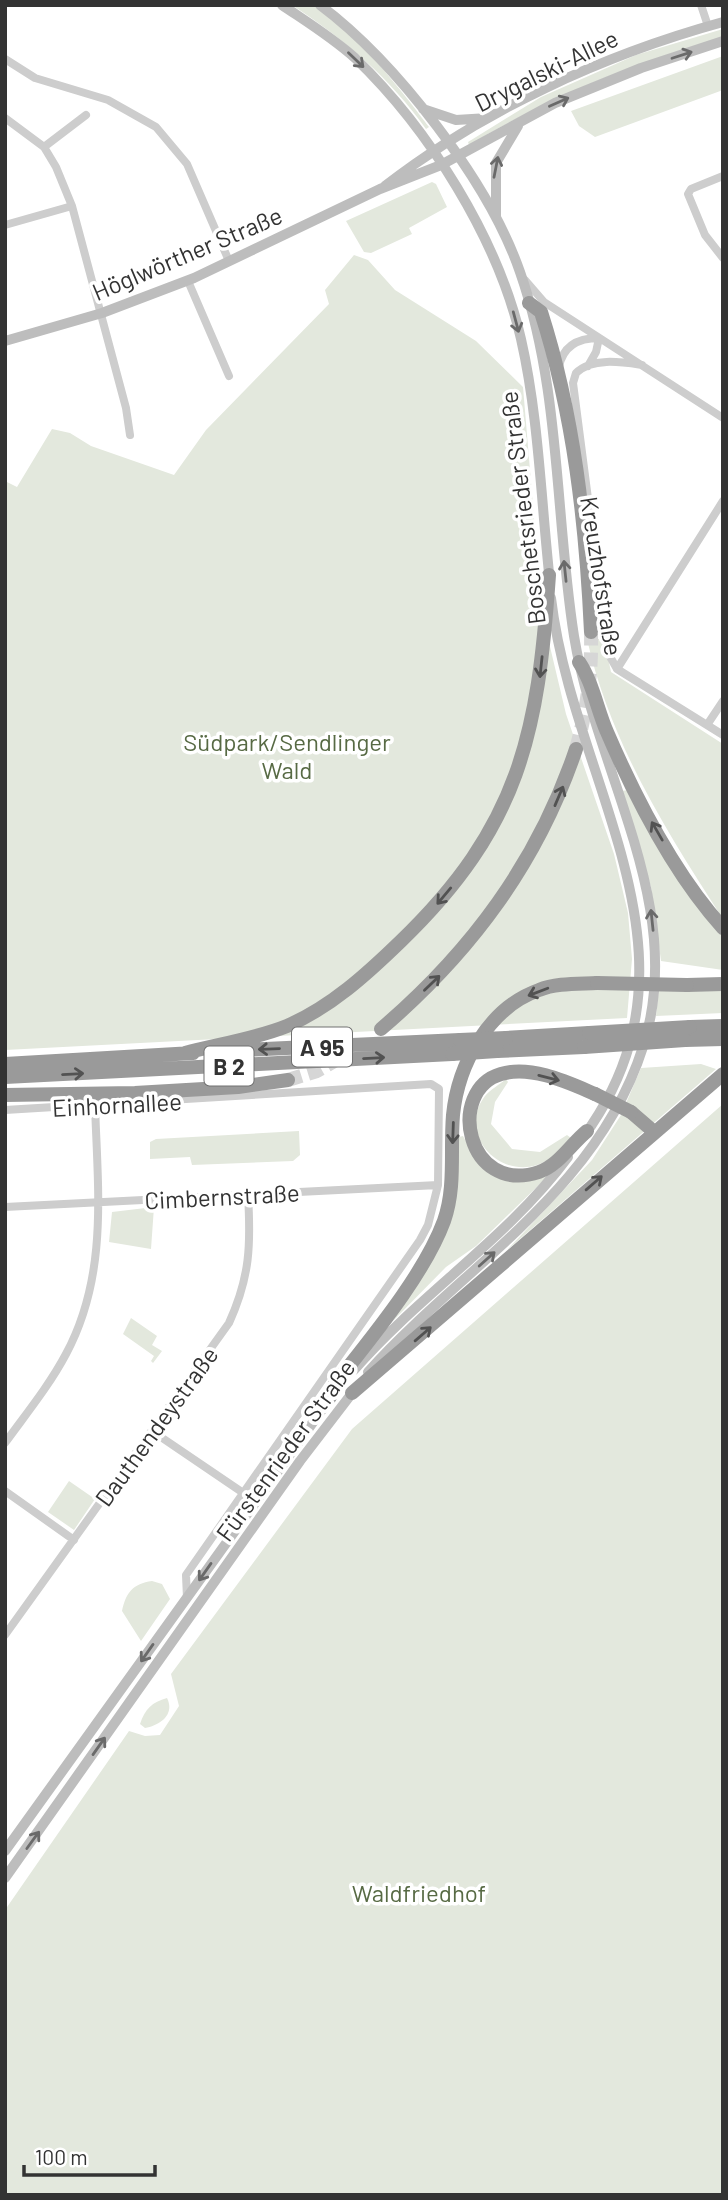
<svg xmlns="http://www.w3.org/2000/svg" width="728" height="2200" viewBox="0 0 728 2200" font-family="Barlow,sans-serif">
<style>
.green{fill:#e3e8dd}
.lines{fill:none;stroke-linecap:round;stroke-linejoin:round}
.highway-tunnel{stroke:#d6d6d6;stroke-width:14;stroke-dasharray:14 7;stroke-linecap:butt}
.street{stroke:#cdcdcd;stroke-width:8}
.secondary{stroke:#bdbdbd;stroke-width:10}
.highway{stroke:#9a9a9a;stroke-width:14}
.highway-bridge{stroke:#9a9a9a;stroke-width:14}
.oneway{stroke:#6a6a6a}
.oneway2{stroke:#525252}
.labels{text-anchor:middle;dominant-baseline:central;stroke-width:7;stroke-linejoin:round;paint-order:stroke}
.shield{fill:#fff;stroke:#707070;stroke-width:2}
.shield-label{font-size:23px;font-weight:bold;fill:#333}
.street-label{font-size:24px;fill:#333;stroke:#fff}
.park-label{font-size:24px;fill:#576a44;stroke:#fff}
</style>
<rect width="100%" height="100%" fill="#fff"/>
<path class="green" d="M 292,5 C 298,5 307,4 313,6 C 346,19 407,97 429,127 L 426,129 C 390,78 344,39 292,5 Z
M 723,29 L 723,37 C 629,65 554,95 469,145 L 468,142 L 541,97 L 636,55 Z
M 723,56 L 723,90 L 595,137 L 579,126 L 571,111 Z
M 432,182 L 436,184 L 447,207 L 409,228 L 412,234 L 371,253 L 364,252 L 346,221 Z
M 354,255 L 368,260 L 395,290 L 476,341 L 523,387 L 542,613 L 566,714 L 614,854 L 628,913 L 632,959 L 627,1018 L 5,1050 L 5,481 L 17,487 L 52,429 L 70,433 L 91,446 L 174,475 L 206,430 L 329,304 L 325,290 Z
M 587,639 L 604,639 L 611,672 L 723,744 L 723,919 C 666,831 610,742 587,639 Z
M 630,790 L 704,915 L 723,935 L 723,970 L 661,961 L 651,887 L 620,791 Z
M 660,979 L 723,984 L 723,1013 L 656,1016 Z
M 701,1064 L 716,1069 L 507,1250 L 592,1160 L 621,1115 L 641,1068 Z
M 506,1079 L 508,1082 L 495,1102 L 491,1124 L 512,1149 L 540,1152 L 567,1135 L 571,1138 C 561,1148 551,1161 537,1165 C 497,1178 457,1132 485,1096 C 490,1090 500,1084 506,1079 Z
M 723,1104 L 723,2195 L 5,2195 L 5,1910 L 129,1731 L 145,1736 L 160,1735 L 179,1706 L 171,1674 L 352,1429 Z
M 299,1131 L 300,1155 L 293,1161 L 192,1165 L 190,1157 L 150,1159 L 150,1142 L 156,1139 Z
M 463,1136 C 485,1178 503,1186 548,1176 L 476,1246 L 446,1267 L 393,1321 L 432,1258 L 459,1137 Z
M 154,1207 L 151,1249 L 109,1242 L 112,1212 Z
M 131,1318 L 157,1336 L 152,1345 L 162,1351 L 153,1363 L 151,1361 L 154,1356 L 123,1334 Z
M 69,1481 L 95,1499 L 74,1530 L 48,1512 Z
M 152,1581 L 162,1584 L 170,1599 L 141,1641 L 122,1611 C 126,1592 133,1584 152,1581 Z
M 167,1698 C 175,1714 161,1725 145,1728 L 140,1724 C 145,1709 152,1702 167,1698 Z"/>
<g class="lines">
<path class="highway-tunnel" d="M 576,749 C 587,710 592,673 591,632
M 288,1080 L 317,1071 L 338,1059"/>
<path class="street" d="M 701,5 L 708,26
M 5,59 L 35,78 L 108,100 L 156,127 L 187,164 L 229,261
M 5,118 L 44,147 L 56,167 L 72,206 L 126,408 L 130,435
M 44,147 L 86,115
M 723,176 L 691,189 L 688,194 L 705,235 L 723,258
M 5,225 L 72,206
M 525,280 L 544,302 L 723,418
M 188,281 L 229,376
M 642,365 C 622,362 592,357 576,373 L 573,383 L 608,653 L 617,669 L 723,735
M 588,366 L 596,352 L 599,338
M 559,367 C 563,345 579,338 599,338
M 617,669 L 723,501
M 707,725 L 723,701
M 5,1110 L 431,1084 L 439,1089 L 438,1185 L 428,1225 L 420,1240 L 186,1575 L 187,1598
M 5,1207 L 438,1185
M 152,1431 L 255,1501
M 5,1443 C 26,1414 49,1386 66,1354 C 108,1276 98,1192 95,1106
M 5,1491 L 74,1540
M 5,1635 L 229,1323 C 250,1277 251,1245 248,1195"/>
<path class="secondary" d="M 282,5 C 307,22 333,38 355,58 C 429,129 498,239 521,339 C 539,418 541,502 550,582
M 320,5 C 396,62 489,182 520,272 C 561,389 555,516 574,636 C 596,773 688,906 643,1047 C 597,1192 464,1265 368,1372
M 423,109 L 456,120 L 488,118
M 385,186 C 483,110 603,55 723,22
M 496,216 L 496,163 L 518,126
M 5,341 L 102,313 L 194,278 L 380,189 L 441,165 L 555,103 L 641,68 L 723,41
M 551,598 C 573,786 716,955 584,1136
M 354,1370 C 420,1294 508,1238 568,1157
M 5,1851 L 334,1393
M 5,1878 L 300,1461 L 356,1388"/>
<path class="highway" d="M 529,303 L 541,312 C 574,415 586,524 591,632
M 579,662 C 593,683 597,709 607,732 C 635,797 675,875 723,928
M 687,985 L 723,984
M 690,1027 L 723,1026
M 381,1029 C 471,952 538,862 576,749
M 506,1038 L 589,1033
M 685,1040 L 723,1039
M 220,1051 L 460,1040
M 497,1051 L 584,1047
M 185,1053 C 219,1044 255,1039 287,1026 C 331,1007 367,974 401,941 C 520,826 538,734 549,575
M 5,1064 L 193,1053
M 5,1077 L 452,1054
M 5,1095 L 135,1093 L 238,1087 L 288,1080
M 631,1112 L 653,1131
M 587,1131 C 571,1144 559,1165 539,1172 C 466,1196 446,1090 501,1074 C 532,1065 569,1083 595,1094
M 352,1393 L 723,1074
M 330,1397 L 335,1384 C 371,1338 424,1275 444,1221 C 456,1187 450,1151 453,1115 C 458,1065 488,1008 539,990 C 556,983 578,984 597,983"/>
<path class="highway-bridge" d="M 597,983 L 687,985
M 589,1033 L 690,1027
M 460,1040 L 506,1038
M 584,1047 L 685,1040
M 452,1054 L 497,1051
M 595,1094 L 631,1112"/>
</g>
<defs><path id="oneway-shaft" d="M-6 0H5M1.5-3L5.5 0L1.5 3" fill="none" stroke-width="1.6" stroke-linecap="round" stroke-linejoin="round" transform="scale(1.75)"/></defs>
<g class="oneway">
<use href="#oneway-shaft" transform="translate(682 55) rotate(-18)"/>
<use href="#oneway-shaft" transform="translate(356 60) rotate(44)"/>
<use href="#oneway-shaft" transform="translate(559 102) rotate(-24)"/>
<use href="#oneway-shaft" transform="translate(496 167) rotate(-79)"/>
<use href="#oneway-shaft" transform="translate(516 322) rotate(75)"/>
<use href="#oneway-shaft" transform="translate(565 571) rotate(-96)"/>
<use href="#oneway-shaft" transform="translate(652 920) rotate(-96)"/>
<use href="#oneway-shaft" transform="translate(487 1259) rotate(-42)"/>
<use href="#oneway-shaft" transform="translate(205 1572) rotate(125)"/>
<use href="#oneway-shaft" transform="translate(147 1653) rotate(125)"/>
<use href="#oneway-shaft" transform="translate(99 1746) rotate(-55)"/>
<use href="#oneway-shaft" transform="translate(33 1840) rotate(-54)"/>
</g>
<g class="oneway2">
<use href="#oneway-shaft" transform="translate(541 667) rotate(96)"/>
<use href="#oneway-shaft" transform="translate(559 796) rotate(-67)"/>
<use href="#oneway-shaft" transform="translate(657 831) rotate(-120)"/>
<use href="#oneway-shaft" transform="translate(444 896) rotate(130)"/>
<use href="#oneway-shaft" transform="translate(432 983) rotate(-44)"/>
<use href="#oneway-shaft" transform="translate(538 992) rotate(159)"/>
<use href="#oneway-shaft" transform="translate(269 1049) rotate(178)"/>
<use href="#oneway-shaft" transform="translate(374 1058) rotate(-3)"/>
<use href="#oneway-shaft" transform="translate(73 1074) rotate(-3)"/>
<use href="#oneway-shaft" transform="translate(549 1078) rotate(14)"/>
<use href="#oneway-shaft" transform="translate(453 1133) rotate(92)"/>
<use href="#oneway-shaft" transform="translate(594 1183) rotate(-41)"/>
<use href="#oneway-shaft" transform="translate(423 1334) rotate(-41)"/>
</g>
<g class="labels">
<g class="shield">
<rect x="292" y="1027.5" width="60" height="39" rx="5"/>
<rect x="204.5" y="1046.5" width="49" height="39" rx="5"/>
</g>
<g class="shield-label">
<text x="322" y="1047">A 95</text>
<text x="229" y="1066">B 2</text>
</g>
<g class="street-label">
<text transform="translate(546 70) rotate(-26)">Drygalski-Allee</text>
<text transform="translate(187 253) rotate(-23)">Höglwörther Straße</text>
<text transform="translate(522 508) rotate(-97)">Boschetsrieder Straße</text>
<text transform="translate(602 576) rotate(81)">Kreuzhofstraße</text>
<text transform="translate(117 1104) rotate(-3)">Einhornallee</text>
<text transform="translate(222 1196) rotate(-3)">Cimbernstraße</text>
<text transform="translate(156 1426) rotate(-54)">Dauthendeystraße</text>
<text transform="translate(285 1450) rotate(-54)">Fürstenrieder Straße</text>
</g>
<g class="park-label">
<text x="287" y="741">Südpark/Sendlinger<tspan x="287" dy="28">Wald</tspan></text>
<text x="419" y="1892">Waldfriedhof</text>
</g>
</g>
<rect width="728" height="2200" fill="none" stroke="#333333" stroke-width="14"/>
<path d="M24 2165v10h131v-10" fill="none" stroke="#333333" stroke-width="3.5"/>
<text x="35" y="2165" font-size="21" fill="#333333" stroke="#ffffff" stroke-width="5" paint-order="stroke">100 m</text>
</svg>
